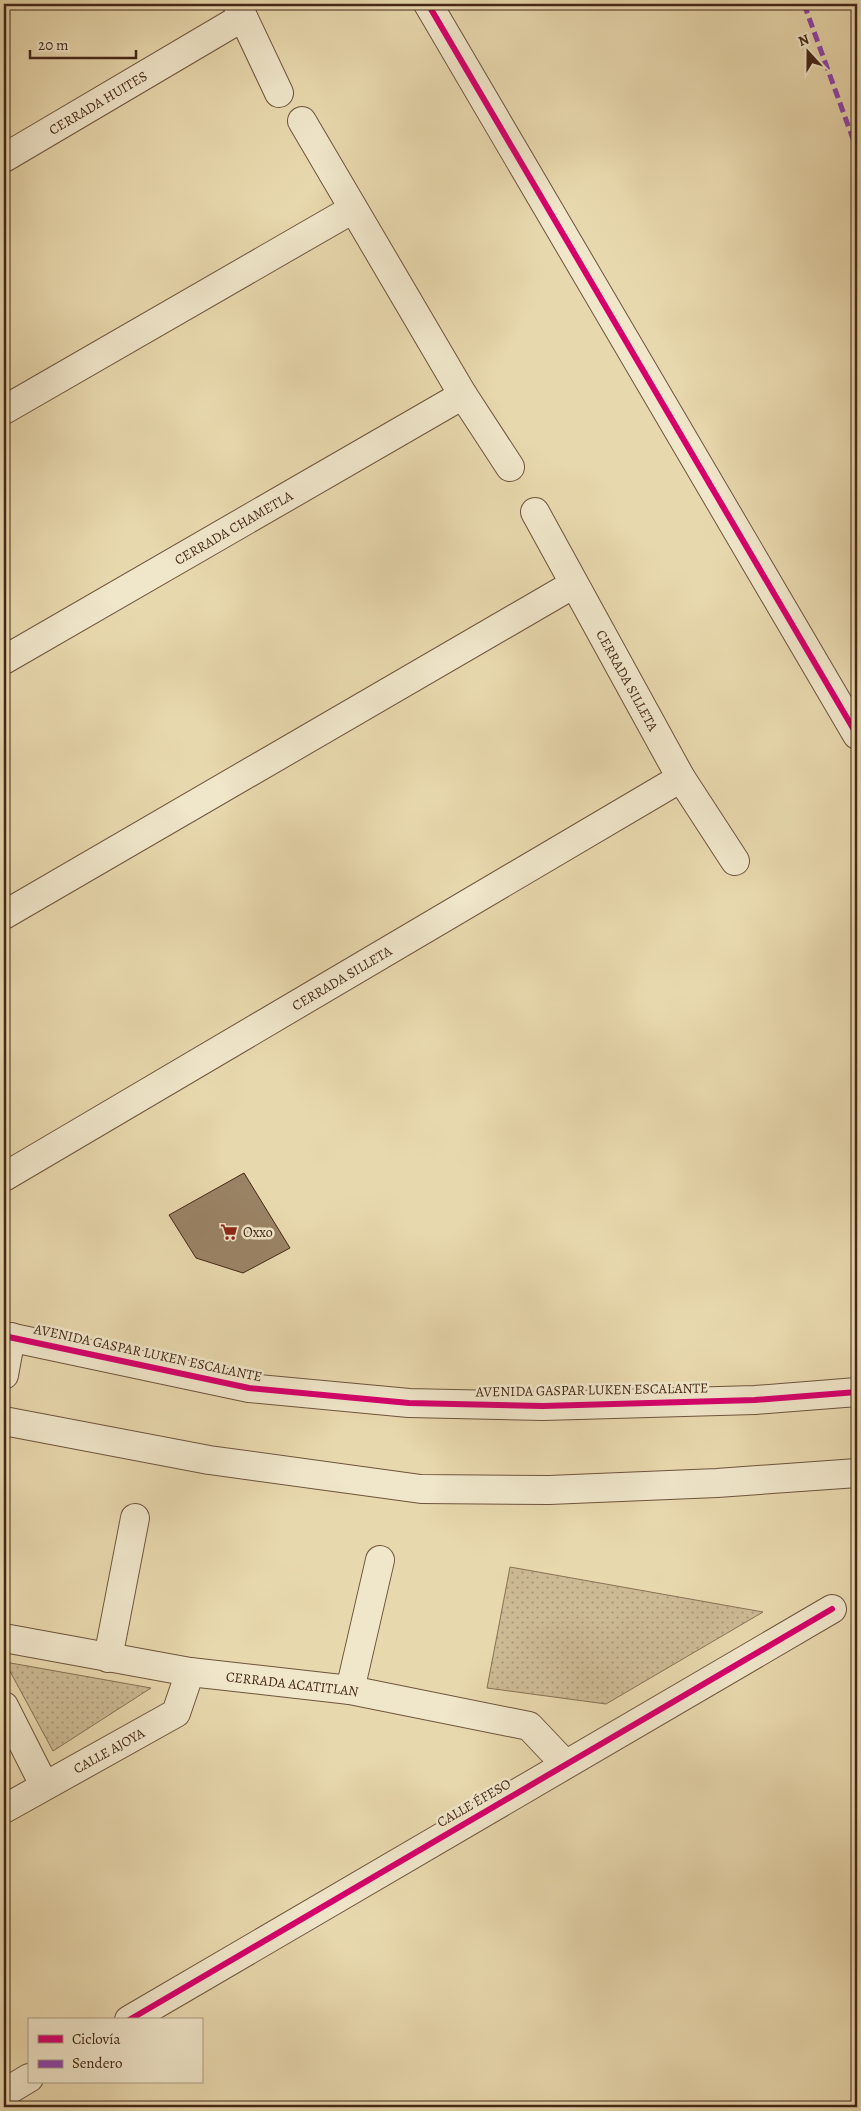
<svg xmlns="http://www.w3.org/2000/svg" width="861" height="2111" viewBox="0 0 861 2111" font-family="Alegreya,serif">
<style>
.park{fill:url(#park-dots);stroke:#887056}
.building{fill:#9a8365;stroke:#452718}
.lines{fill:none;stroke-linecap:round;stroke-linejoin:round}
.minor-casing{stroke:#6e533d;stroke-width:30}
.minor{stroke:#f0e6ca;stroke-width:28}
.quiet{stroke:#8e44ad;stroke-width:5;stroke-dasharray:10 5;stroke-linecap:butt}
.cycleway-casing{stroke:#f0e6ca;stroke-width:9}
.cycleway{stroke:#d6006c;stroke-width:6}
.labels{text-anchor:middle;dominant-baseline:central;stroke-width:5;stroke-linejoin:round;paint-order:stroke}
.street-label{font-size:14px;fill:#452718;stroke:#f0e6ca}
.poi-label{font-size:14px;fill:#452718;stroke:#f0e6ca;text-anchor:start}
</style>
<defs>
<pattern id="park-dots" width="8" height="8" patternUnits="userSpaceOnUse" patternTransform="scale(1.25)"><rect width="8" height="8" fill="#ccba94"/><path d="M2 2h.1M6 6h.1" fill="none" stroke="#a79778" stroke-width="1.8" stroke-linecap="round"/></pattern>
</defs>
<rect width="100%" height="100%" fill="#e8d8ad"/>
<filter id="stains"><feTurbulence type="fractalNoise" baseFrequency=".004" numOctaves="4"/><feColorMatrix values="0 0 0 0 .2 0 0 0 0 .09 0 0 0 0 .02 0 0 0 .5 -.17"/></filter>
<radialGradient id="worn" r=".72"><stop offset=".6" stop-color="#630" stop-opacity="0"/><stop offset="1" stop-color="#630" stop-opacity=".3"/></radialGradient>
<path class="park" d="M 510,1567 L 763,1612 L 606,1704 L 487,1688 Z
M 5,1662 L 151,1688 L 53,1751 Z"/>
<path class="building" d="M 244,1173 L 290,1248 L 243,1273 L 196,1258 L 169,1215 Z"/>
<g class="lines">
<g class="minor-casing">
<g id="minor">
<path d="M 237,4 L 279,93"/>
<path d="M 428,4 L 857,735"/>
<path d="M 302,121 L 463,395 L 510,467"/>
<path id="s1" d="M 4,158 L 243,17"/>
<path d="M 4,410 L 353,209"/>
<path id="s2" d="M 535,512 L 681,778 L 735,861"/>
<path id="s3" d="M 4,660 L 463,395"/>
<path d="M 4,915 L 574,584"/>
<path id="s4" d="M 4,1177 L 681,778"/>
<path d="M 4,1336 L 249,1388 L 409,1403 L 543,1406 L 755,1400 L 857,1392"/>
<path d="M 4,1375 L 11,1337"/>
<path d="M 4,1421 L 209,1460 L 421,1489 L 549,1490 L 717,1483 L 857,1473"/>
<path id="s5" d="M 4,1638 L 190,1672 L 350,1690 L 529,1726 L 565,1764"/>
<path d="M 108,1658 L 135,1518"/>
<path d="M 350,1690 L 380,1560"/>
<path d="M 4,1706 L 44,1785"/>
<path id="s6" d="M 4,1809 L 176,1713 L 190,1672"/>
<path d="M 129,2020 L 832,1609"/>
<path d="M 4,2093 L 29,2078"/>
</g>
</g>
<use href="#minor" class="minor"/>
<path class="quiet" d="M 804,4 L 857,150"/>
<g class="cycleway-casing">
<path id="cycleway" d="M 428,4 L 857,735
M 4,1336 L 249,1388 L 409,1403 L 543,1406 L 755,1400 L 857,1392
M 129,2020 L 832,1609"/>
</g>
<use href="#cycleway" class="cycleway"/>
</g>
<defs>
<g id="supermarket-bare" transform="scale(1.35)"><path d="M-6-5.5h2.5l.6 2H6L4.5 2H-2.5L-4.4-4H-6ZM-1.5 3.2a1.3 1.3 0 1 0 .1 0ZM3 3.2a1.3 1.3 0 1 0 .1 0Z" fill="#8f2418" stroke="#f0e6ca" stroke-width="2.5" paint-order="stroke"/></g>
</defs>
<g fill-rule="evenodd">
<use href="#supermarket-bare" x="229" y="1232"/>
</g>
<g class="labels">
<g class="street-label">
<text stroke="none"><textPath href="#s1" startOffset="109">CERRADA HUITES</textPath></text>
<text stroke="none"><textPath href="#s3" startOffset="265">CERRADA CHAMETLA</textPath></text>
<text stroke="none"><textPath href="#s2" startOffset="192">CERRADA SILLETA</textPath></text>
<text stroke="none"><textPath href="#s4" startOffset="392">CERRADA SILLETA</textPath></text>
<text transform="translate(148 1353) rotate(12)">AVENIDA GASPAR LUKEN ESCALANTE</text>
<text transform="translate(592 1390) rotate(-1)">AVENIDA GASPAR LUKEN ESCALANTE</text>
<text stroke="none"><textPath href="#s5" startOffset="292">CERRADA ACATITLAN</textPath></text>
<text stroke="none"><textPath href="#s6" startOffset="120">CALLE AJOYA</textPath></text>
<text transform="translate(474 1803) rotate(-30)">CALLE ÉFESO</text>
</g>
<g class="poi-label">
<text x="243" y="1232">Oxxo</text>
</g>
</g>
<rect width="861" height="2111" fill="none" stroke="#e8d8ad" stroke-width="20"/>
<rect x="5" y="5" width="851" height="2101" fill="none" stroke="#452718" stroke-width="2.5"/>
<rect x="10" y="10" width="841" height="2091" fill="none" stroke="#452718"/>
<rect x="28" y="2018" width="175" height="65" fill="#f0e6ca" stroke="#ac9a83"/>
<rect x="38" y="2035" width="25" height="8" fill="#d6006c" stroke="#ac9a83"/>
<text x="72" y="2044" font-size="15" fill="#452718">Ciclovía</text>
<rect x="38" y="2060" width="25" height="8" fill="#8e44ad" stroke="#ac9a83"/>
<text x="72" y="2068" font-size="15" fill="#452718">Sendero</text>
<g transform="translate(808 52) rotate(339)" stroke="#f0e6ca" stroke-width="4" paint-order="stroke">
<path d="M0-4L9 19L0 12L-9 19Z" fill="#452718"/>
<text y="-8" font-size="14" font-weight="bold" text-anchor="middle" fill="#452718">N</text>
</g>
<path d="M30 50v8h106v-8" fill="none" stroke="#452718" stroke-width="2.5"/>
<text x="38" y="50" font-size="15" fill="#452718" stroke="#f0e6ca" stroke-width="4" paint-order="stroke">20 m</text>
<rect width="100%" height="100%" filter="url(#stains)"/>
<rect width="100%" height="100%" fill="url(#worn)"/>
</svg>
